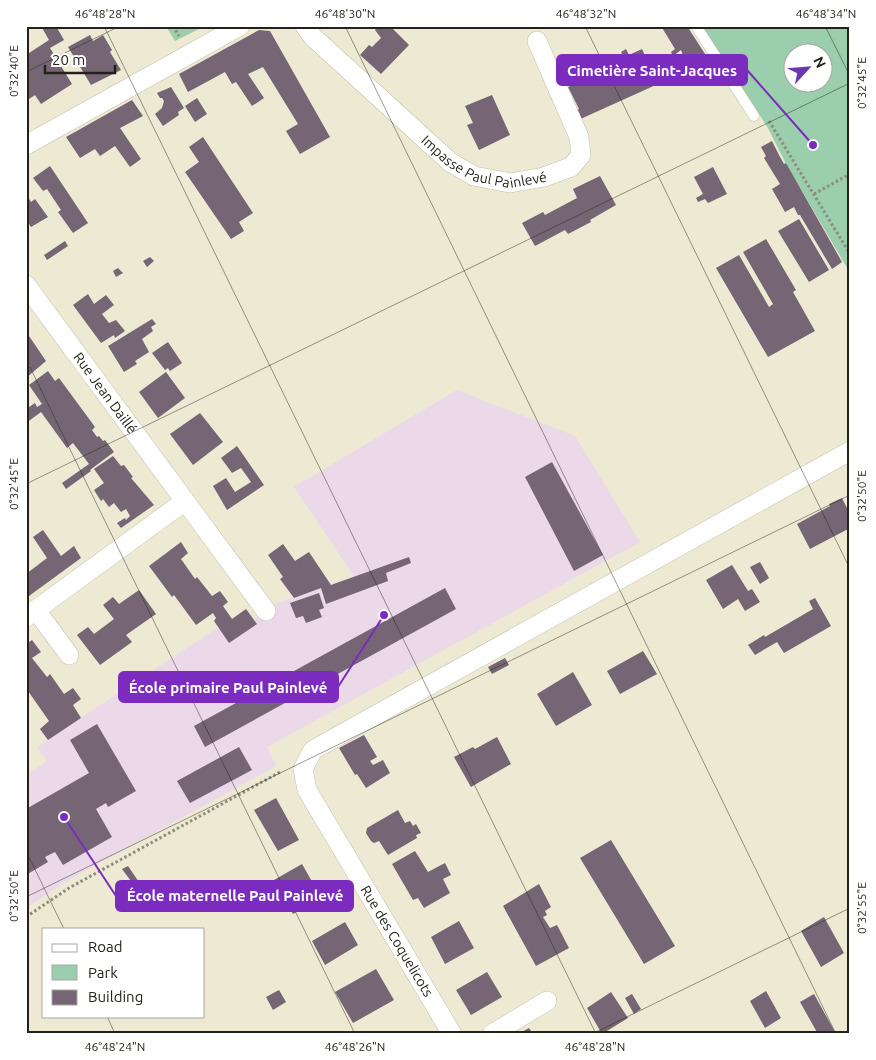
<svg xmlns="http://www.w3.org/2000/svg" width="876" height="1060" viewBox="0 0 876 1060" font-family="Ubuntu,sans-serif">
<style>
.education{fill:#ebd8e8}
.green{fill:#9aceac;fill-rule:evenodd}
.building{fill:#756575}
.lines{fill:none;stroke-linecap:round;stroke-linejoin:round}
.lane-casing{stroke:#c5c1ab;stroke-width:11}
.street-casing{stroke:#c5c1ab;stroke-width:20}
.path{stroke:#8f8c7c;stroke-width:3;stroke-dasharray:2.5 2.5;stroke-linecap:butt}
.lane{stroke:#fff;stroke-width:10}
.street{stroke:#fff;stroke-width:19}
.ticks{fill:none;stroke:#232219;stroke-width:1;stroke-opacity:0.45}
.labels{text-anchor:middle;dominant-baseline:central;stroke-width:5;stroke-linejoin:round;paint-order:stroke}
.street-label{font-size:14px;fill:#232219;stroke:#fff}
.leader{fill:none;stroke:#7b2cbf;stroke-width:2}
.callout-dot{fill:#7b2cbf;stroke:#fff;stroke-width:2}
.callout{fill:#7b2cbf;stroke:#7b2cbf;stroke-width:2}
.callout-label{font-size:15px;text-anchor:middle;font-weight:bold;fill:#fff}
.neatline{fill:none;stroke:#232219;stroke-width:2}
.ticks-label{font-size:12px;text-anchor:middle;fill:#232219}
</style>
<rect width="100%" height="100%" fill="#ede9d2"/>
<path class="education" d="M 457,390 L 575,436 L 640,542 L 267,747 L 276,766 L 72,878 L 26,908 L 26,776 L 47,761 L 37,747 L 246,609 L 254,619 L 279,602 L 294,598 L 354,576 L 294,487 Z"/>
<path class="green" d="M 166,26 L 205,26 L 175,41 Z
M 702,26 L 850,26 L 850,273 L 785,162 L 768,128 ZM 794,52 L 824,52 L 824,82 L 794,82 Z"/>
<path class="building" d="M 41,26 L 56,26 L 64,40 L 50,48 L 72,84 L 41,104 L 35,95 L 26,101 L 26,55 L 49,40 Z
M 378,26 L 390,26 L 409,45 L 381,74 L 360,55 L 369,45 L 372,47 L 381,38 L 375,30 Z
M 661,26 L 687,26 L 707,57 L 688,69 L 681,50 L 673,56 L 671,52 L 675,49 Z
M 259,30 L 270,31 L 330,137 L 300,154 L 286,131 L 298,124 L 263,67 L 248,74 L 264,98 L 252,106 L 236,82 L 232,84 L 225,72 L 188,92 L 179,74 Z
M 90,35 L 93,41 L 103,35 L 112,50 L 110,52 L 121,70 L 91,85 L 68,47 Z
M 626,49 L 629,55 L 642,49 L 658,84 L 576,121 L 573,112 L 579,109 L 568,87 L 583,79 L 582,76 L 600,68 L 598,62 L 603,60 L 606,65 L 624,57 L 621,52 Z
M 171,87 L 184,108 L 178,112 L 179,115 L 163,126 L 155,114 L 162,108 L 164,101 L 162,98 L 160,98 L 157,93 Z
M 492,95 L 510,135 L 479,150 L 467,125 L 473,123 L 465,106 Z
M 197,98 L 207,114 L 195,122 L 185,106 Z
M 132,100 L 143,116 L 120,128 L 141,159 L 130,167 L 115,146 L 100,156 L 95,149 L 80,158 L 66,137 Z
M 203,137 L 253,213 L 239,222 L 244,231 L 231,239 L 185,172 L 199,162 L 189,147 Z
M 772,141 L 779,155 L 784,164 L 786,163 L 842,262 L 832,269 L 800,215 L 798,215 L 794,207 L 785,212 L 772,189 L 780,184 L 764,158 L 766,156 L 761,147 Z
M 50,166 L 88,223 L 73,233 L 58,212 L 61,210 L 47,189 L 43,191 L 33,178 Z
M 713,167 L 727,194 L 708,203 L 705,199 L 698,202 L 696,198 L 703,194 L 694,177 Z
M 600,176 L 616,205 L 590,220 L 591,222 L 568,234 L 565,230 L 535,246 L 522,223 L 543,212 L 545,215 L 577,198 L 573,189 Z
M 26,194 L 31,202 L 35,199 L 48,217 L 31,227 L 26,219 Z
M 799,219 L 829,270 L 809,282 L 778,231 Z
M 766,239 L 796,290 L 793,292 L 815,331 L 768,357 L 716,268 L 739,255 L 769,307 L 773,304 L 743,252 Z
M 65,241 L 68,246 L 47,260 L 44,255 Z
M 150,257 L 154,261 L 147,267 L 143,261 Z
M 118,268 L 123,273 L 116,277 L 113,271 Z
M 88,294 L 94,304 L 106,295 L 114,305 L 102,314 L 109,323 L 116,320 L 125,331 L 115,338 L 114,335 L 101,343 L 73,305 Z
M 152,319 L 156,324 L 151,327 L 153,331 L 142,339 L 149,352 L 135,361 L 137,364 L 124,372 L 108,346 Z
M 29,336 L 46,361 L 26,378 L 26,369 L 30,366 L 26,361 L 26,338 Z
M 168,342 L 182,363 L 170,371 L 168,368 L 165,370 L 152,353 Z
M 48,371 L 55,381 L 59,378 L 95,427 L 92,430 L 97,437 L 99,436 L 103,441 L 105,440 L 114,452 L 90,470 L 91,471 L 66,489 L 62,483 L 89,464 L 73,443 L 67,448 L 41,412 L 26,423 L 26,409 L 35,403 L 37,407 L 42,404 L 29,385 Z
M 166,372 L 185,398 L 158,418 L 139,392 Z
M 200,413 L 223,442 L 193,465 L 170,434 Z
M 237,446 L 264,485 L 227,510 L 213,486 L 226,478 L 235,492 L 251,482 L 241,468 L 232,473 L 221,458 Z
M 113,456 L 121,466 L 124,465 L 133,477 L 131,478 L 154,505 L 121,528 L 117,523 L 125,518 L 126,520 L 130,516 L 126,509 L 121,512 L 114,503 L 109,507 L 103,499 L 101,501 L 94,490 L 104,483 L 94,469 Z
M 552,462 L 603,555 L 574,571 L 525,477 Z
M 842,498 L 850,514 L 850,528 L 810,549 L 797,524 L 830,506 L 829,504 Z
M 43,530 L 61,556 L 74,546 L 81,558 L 29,596 L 26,593 L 26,574 L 47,558 L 33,537 Z
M 181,542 L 188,553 L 181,559 L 195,579 L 197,577 L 212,596 L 220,591 L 228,602 L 223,606 L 232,619 L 246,609 L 257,624 L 229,643 L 214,621 L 216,618 L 213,613 L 196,625 L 174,595 L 172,597 L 149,566 Z
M 283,544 L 295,561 L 309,552 L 331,585 L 409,557 L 411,563 L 386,573 L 388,581 L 326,604 L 321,588 L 294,598 L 280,579 L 283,577 L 268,555 Z
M 760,562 L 769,578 L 760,584 L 750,567 Z
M 732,565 L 748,591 L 752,589 L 760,602 L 745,611 L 738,599 L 723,609 L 706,580 Z
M 445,588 L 456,609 L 205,747 L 194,726 Z
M 139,590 L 156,614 L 126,635 L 132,642 L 100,665 L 77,635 L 88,627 L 94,634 L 114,619 L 103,605 L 113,597 L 119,604 Z
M 319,593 L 324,608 L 319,610 L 322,617 L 306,623 L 303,616 L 296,618 L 290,603 Z
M 815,598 L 831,626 L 784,653 L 777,642 L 755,655 L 748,645 L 764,635 L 765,637 L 813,609 L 809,601 Z
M 32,640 L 41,652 L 32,658 L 47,677 L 50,674 L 64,694 L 73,688 L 81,699 L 73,705 L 81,718 L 48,740 L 40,729 L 49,721 L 28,691 L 26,692 L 26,644 Z
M 643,651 L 657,674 L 620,694 L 607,671 Z
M 505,658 L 509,665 L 492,674 L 488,667 Z
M 573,672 L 592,705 L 556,726 L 537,694 Z
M 97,724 L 136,791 L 108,807 L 106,803 L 96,809 L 112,837 L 63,865 L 55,852 L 45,857 L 48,862 L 26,875 L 26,809 L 89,773 L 70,740 Z
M 364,735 L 377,757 L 370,761 L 373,765 L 383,760 L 390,773 L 366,788 L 357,774 L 355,775 L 339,748 Z
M 497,737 L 511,764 L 471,787 L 454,757 L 473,747 L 475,749 Z
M 239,747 L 252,770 L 190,803 L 177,781 Z
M 276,798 L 299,840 L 278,851 L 254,810 Z
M 398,810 L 405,823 L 410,821 L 413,826 L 416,824 L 421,833 L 416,835 L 417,838 L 388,855 L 379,841 L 374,843 L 371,841 L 366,833 L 367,828 Z
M 611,840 L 675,946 L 644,964 L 580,858 Z
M 415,851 L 428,872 L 445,863 L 451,875 L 443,879 L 450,893 L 424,908 L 418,898 L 413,900 L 392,864 Z
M 302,864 L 322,899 L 293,914 L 274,880 Z
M 128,866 L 141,885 L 136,888 L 122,869 Z
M 539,884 L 551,907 L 545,911 L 547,915 L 543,917 L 550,928 L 557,925 L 569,948 L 536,966 L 503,906 Z
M 824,917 L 844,953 L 821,967 L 801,931 Z
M 459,921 L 474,948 L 445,964 L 431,937 Z
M 345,922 L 358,945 L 325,965 L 312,941 Z
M 376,969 L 394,1000 L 353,1023 L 335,992 Z
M 487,972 L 502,997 L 471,1015 L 456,990 Z
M 279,990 L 286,1002 L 273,1010 L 266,997 Z
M 766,991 L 781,1018 L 765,1028 L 750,1001 Z
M 611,992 L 628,1018 L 602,1034 L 587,1008 Z
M 632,994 L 641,1009 L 634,1014 L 625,998 Z
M 814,994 L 836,1034 L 818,1034 L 800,1002 Z
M 529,1028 L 533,1034 L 518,1034 Z"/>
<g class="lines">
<g class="lane-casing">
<path id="lane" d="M 696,26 L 754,116"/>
</g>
<g class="street-casing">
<g id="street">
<path id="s1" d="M 305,26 L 313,37 L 450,162 L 474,176 L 510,183 L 544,177 L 571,167 L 581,155 L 579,137 L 537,41"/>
<path d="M 26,145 L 240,26"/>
<path id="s2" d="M 26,285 L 266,611"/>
<path d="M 36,610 L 69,655"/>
<path d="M 26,617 L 185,501"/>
<path d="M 452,1034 L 307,790 L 303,769 L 313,750 L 850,451"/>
<path d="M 492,1034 L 547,1001"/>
</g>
</g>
<path class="path" d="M 173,26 L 179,36
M 769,121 L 850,254
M 814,194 L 850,174
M 26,917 L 69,888 L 282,771"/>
<use href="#lane" class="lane"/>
<use href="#street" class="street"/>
</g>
<path class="ticks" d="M 104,26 L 596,1034M 345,26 L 836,1034M 585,26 L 850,569M 825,26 L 850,76M 26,72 L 120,26M 26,359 L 355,1034M 26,484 L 850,83M 26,851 L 64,929M 26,897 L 850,495M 107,1016 L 115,1034M 592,1034 L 850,908"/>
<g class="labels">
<g class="street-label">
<text stroke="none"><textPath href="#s1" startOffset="232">Impasse Paul Painlevé</textPath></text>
<text stroke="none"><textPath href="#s2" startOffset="134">Rue Jean Daillé</textPath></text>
<text transform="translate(397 941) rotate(59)">Rue des Coquelicots</text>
</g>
</g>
<path class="leader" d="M813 145L747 70M384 615L338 687M64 817L116 896"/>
<g class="callout-dot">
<circle cx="813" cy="145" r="5"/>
<circle cx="384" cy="615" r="5"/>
<circle cx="64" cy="817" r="5"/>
</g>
<g class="callout">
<rect x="557" y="55" width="190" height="30" rx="5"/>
<rect x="119" y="672" width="219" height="30" rx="5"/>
<rect x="116" y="881" width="237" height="30" rx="5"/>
</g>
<g class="callout-label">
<text x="652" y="76">Cimetière Saint-Jacques</text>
<text x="228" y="693">École primaire Paul Painlevé</text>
<text x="235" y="901">École maternelle Paul Painlevé</text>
</g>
<rect width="876" height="1060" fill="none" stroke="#ffffff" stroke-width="55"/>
<rect x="42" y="928" width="162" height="90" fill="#ffffff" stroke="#a7a7a3"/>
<rect x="52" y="944" width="25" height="8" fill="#ffffff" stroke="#a7a7a3"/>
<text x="88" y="952" font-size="15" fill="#232219">Road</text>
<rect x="52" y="965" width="25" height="15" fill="#9aceac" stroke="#a7a7a3"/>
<text x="88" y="978" font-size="15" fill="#232219">Park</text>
<rect x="52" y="990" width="25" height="15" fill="#756575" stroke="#a7a7a3"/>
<text x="88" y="1002" font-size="15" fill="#232219">Building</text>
<g transform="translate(808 68) rotate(64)"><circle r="24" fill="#ffffff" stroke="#a7a7a3"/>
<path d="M0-4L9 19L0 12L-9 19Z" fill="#6937af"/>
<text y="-8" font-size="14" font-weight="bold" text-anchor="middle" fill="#232219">N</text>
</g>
<path d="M45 65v8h70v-8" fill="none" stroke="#232219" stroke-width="2.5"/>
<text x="52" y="65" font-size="15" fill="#232219" stroke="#ffffff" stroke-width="4" paint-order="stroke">20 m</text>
<rect x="28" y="28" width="820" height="1004" class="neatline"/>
<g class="ticks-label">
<text x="105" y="18">46°48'28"N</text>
<text x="345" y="18">46°48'30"N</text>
<text x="586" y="18">46°48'32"N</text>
<text x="826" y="18">46°48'34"N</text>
<text transform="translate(14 71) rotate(-90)" y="4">0°32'40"E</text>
<text transform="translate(862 83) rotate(-90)" y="4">0°32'45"E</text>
<text transform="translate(14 484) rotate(-90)" y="4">0°32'45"E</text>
<text transform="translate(862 496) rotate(-90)" y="4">0°32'50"E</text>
<text transform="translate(14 896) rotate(-90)" y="4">0°32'50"E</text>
<text transform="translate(862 908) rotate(-90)" y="4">0°32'55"E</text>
<text x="115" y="1051">46°48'24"N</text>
<text x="355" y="1051">46°48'26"N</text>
<text x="595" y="1051">46°48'28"N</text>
</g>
</svg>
